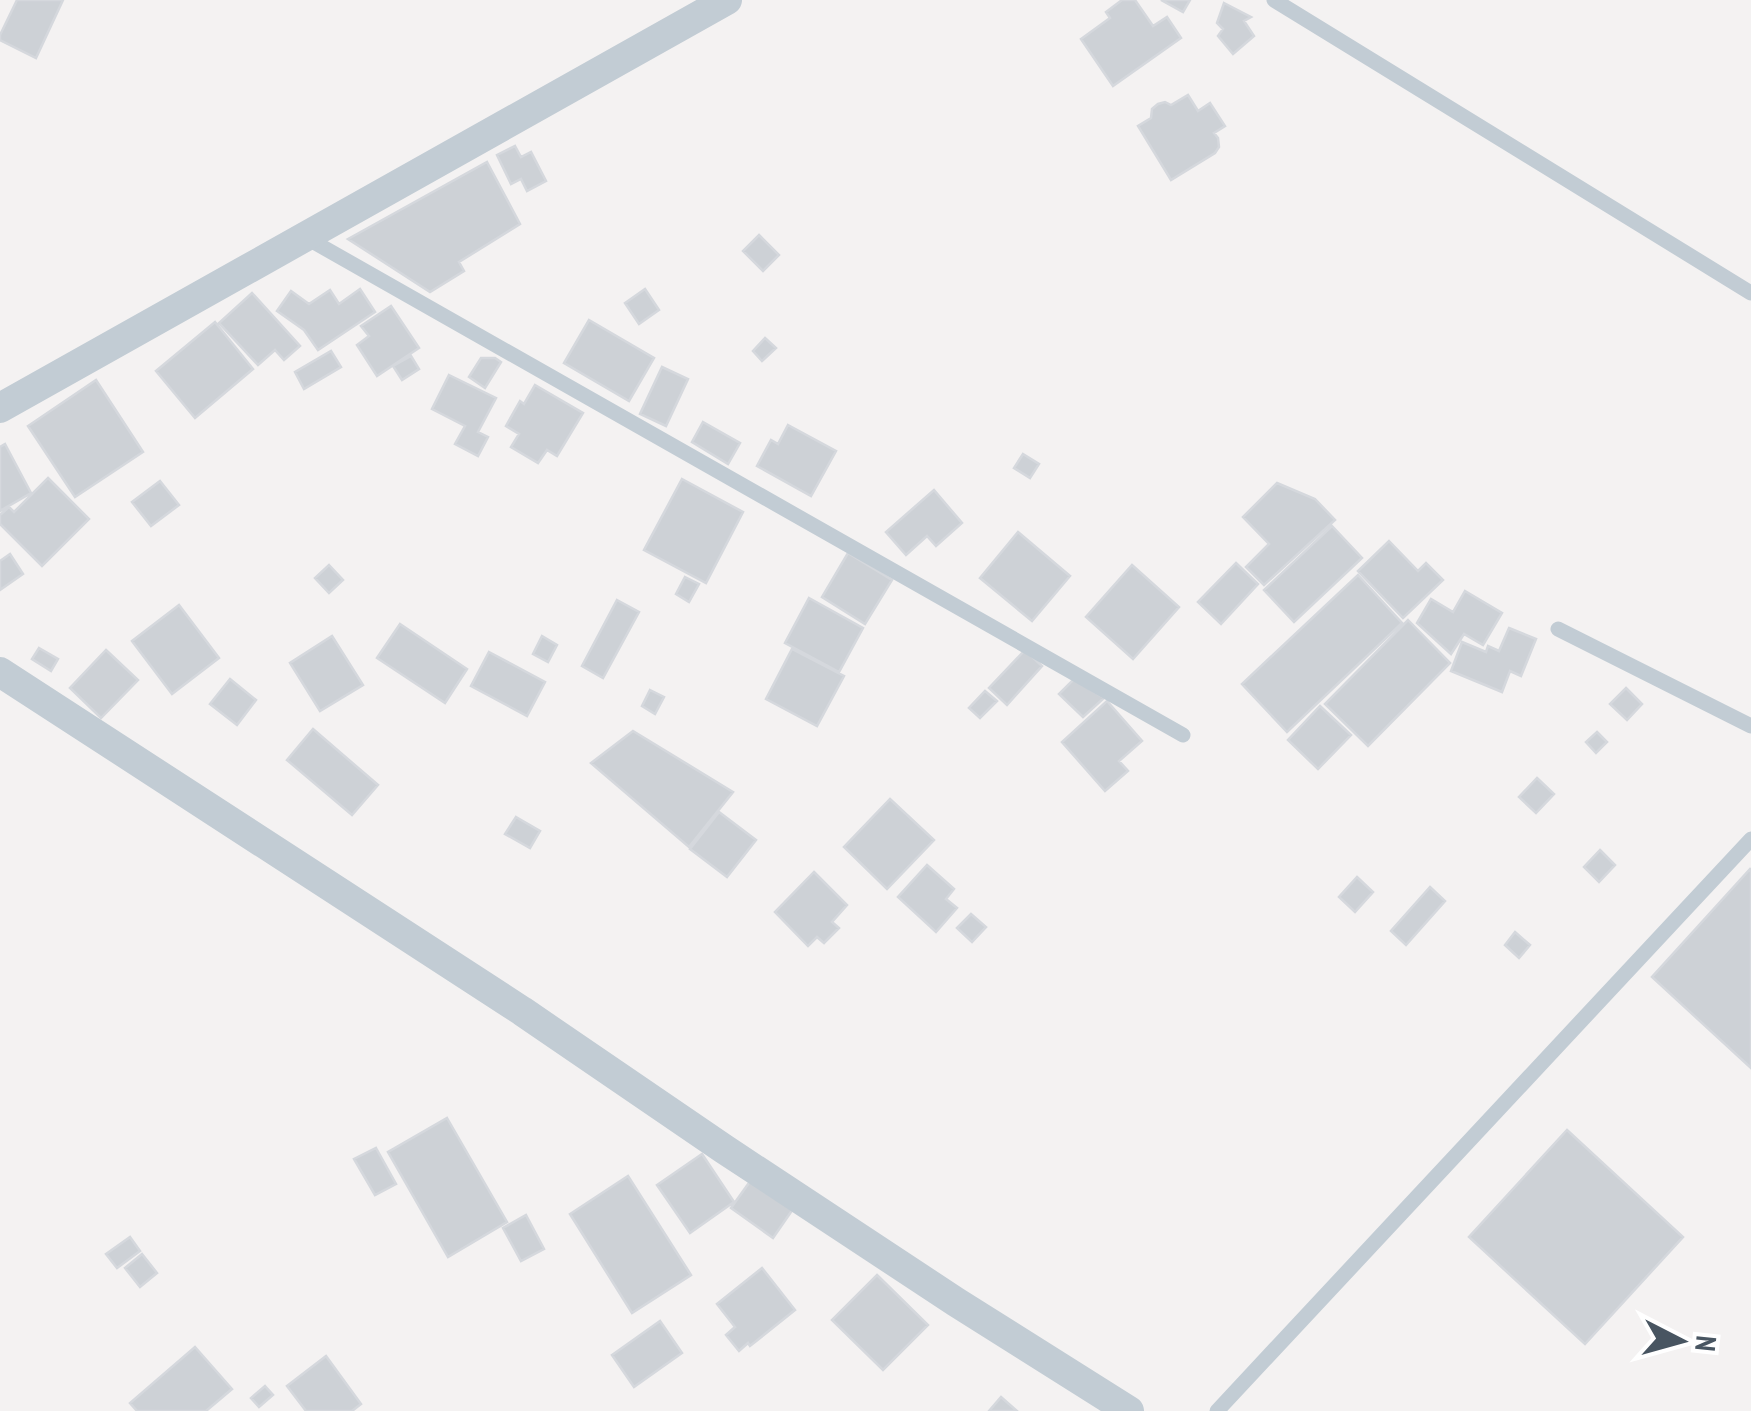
<svg xmlns="http://www.w3.org/2000/svg" width="1751" height="1411" viewBox="0 0 1751 1411" font-family="'PT Sans Narrow',sans-serif">
<style>
.building{fill:#cdd1d6;stroke:#d5d8dd;stroke-width:2.5}
.lines{fill:none;stroke-linecap:round;stroke-linejoin:round}
.service{stroke:#c2ccd4;stroke-width:15}
.minor{stroke:#c2ccd4;stroke-width:30}
</style>
<rect width="100%" height="100%" fill="#f4f2f2"/>
<path class="building" d="M 17,0 L 63,0 L 36,58 L 0,40 L 0,35 Z
M 1122,0 L 1135,0 L 1153,26 L 1167,17 L 1181,38 L 1113,86 L 1081,39 L 1110,18 L 1106,12 Z
M 1161,0 L 1190,0 L 1183,12 Z
M 1224,3 L 1251,17 L 1244,21 L 1254,36 L 1233,54 L 1218,36 L 1223,29 L 1217,23 Z
M 1188,95 L 1198,111 L 1210,103 L 1225,126 L 1214,133 L 1218,138 L 1219,147 L 1215,153 L 1171,180 L 1138,126 L 1151,118 L 1152,109 L 1158,104 L 1165,102 L 1171,105 Z
M 515,146 L 521,157 L 531,152 L 546,181 L 527,191 L 521,179 L 511,184 L 497,155 Z
M 487,162 L 520,224 L 459,262 L 464,271 L 430,292 L 348,239 Z
M 759,235 L 779,255 L 763,271 L 743,251 Z
M 360,289 L 375,312 L 318,350 L 304,330 L 277,311 L 291,291 L 309,304 L 330,290 L 339,304 Z
M 645,289 L 659,310 L 639,324 L 625,303 Z
M 252,293 L 300,346 L 284,360 L 275,350 L 258,365 L 219,323 Z
M 391,306 L 419,348 L 377,376 L 357,345 L 369,336 L 361,326 Z
M 589,320 L 654,358 L 629,401 L 564,363 Z
M 215,322 L 253,369 L 195,418 L 156,371 Z
M 765,338 L 776,348 L 762,361 L 753,351 Z
M 331,351 L 341,367 L 304,389 L 295,372 Z
M 411,356 L 419,369 L 402,380 L 393,366 Z
M 481,358 L 495,358 L 501,362 L 485,388 L 469,377 Z
M 662,367 L 688,379 L 666,426 L 640,414 Z
M 449,375 L 496,398 L 478,432 L 488,437 L 478,456 L 455,444 L 465,426 L 432,409 Z
M 96,380 L 143,452 L 75,497 L 28,426 Z
M 535,385 L 583,413 L 557,456 L 547,450 L 538,463 L 511,447 L 519,434 L 506,426 L 520,401 L 524,404 Z
M 703,422 L 740,443 L 728,464 L 692,442 Z
M 788,425 L 836,451 L 811,496 L 757,466 L 771,440 L 778,444 Z
M 5,444 L 31,493 L 0,511 L 0,447 Z
M 1023,454 L 1039,464 L 1030,478 L 1014,468 Z
M 48,478 L 89,519 L 42,566 L 0,524 L 0,515 L 9,507 L 14,512 Z
M 682,479 L 743,512 L 706,583 L 644,550 Z
M 160,481 L 179,505 L 151,526 L 132,502 Z
M 1277,483 L 1315,499 L 1335,520 L 1264,585 L 1246,567 L 1269,544 L 1243,517 Z
M 934,490 L 962,523 L 936,546 L 927,536 L 906,555 L 886,532 Z
M 1332,526 L 1362,558 L 1294,622 L 1264,590 Z
M 1018,532 L 1070,576 L 1032,621 L 980,578 Z
M 1389,541 L 1418,571 L 1426,563 L 1443,580 L 1403,618 L 1358,571 Z
M 848,553 L 892,580 L 865,624 L 822,597 Z
M 10,554 L 23,574 L 0,590 L 0,561 Z
M 1236,563 L 1258,584 L 1221,624 L 1198,602 Z
M 329,565 L 343,580 L 329,593 L 315,578 Z
M 1132,565 L 1179,607 L 1133,659 L 1086,617 Z
M 1358,575 L 1402,623 L 1287,732 L 1242,684 Z
M 685,577 L 699,584 L 689,602 L 676,594 Z
M 1465,591 L 1502,613 L 1483,645 L 1464,634 L 1451,654 L 1417,623 L 1431,599 L 1453,612 Z
M 809,598 L 863,628 L 839,672 L 785,643 Z
M 617,600 L 639,612 L 603,678 L 582,666 Z
M 179,605 L 219,658 L 172,694 L 132,641 Z
M 1408,620 L 1450,663 L 1368,746 L 1325,704 Z
M 400,624 L 467,669 L 445,703 L 377,658 Z
M 1509,628 L 1536,639 L 1521,676 L 1510,671 L 1502,692 L 1451,671 L 1462,642 L 1486,652 L 1488,646 L 1499,651 Z
M 332,636 L 363,685 L 320,711 L 290,663 Z
M 542,636 L 557,645 L 548,662 L 533,654 Z
M 39,648 L 58,659 L 51,671 L 32,659 Z
M 792,649 L 844,676 L 817,726 L 766,699 Z
M 106,650 L 138,680 L 101,718 L 70,688 Z
M 1025,650 L 1042,666 L 1007,705 L 989,688 Z
M 489,652 L 545,682 L 527,716 L 471,686 Z
M 230,679 L 256,700 L 237,725 L 210,704 Z
M 1074,679 L 1104,698 L 1083,717 L 1059,694 Z
M 1626,688 L 1642,704 L 1627,720 L 1610,704 Z
M 650,690 L 664,697 L 655,714 L 642,706 Z
M 985,691 L 997,701 L 980,718 L 969,708 Z
M 1107,701 L 1142,741 L 1119,761 L 1128,771 L 1105,791 L 1062,742 Z
M 1320,706 L 1351,735 L 1318,769 L 1288,740 Z
M 313,729 L 378,785 L 352,815 L 287,760 Z
M 633,731 L 733,792 L 689,847 L 591,763 Z
M 1597,732 L 1607,742 L 1596,753 L 1586,742 Z
M 1537,778 L 1554,794 L 1536,813 L 1519,797 Z
M 890,799 L 934,840 L 887,889 L 844,847 Z
M 719,812 L 756,840 L 727,877 L 690,849 Z
M 516,817 L 540,831 L 530,848 L 505,834 Z
M 1600,850 L 1615,865 L 1599,882 L 1584,867 Z
M 927,865 L 954,889 L 946,899 L 957,908 L 936,932 L 898,897 Z
M 1750,869 L 1751,870 L 1751,1068 L 1652,977 Z
M 814,872 L 847,905 L 832,922 L 839,928 L 824,943 L 817,937 L 808,946 L 775,912 Z
M 1357,877 L 1373,892 L 1355,912 L 1339,897 Z
M 1430,887 L 1445,901 L 1406,945 L 1391,931 Z
M 971,914 L 986,927 L 972,942 L 957,928 Z
M 1515,932 L 1530,945 L 1519,958 L 1505,945 Z
M 447,1118 L 507,1222 L 448,1257 L 388,1152 Z
M 1567,1130 L 1683,1237 L 1585,1344 L 1469,1237 Z
M 376,1148 L 396,1184 L 375,1195 L 354,1159 Z
M 702,1154 L 734,1202 L 690,1233 L 657,1185 Z
M 628,1176 L 691,1275 L 632,1313 L 570,1214 Z
M 751,1180 L 793,1209 L 773,1238 L 731,1208 Z
M 526,1215 L 544,1249 L 521,1261 L 503,1228 Z
M 130,1237 L 140,1251 L 117,1268 L 106,1254 Z
M 142,1254 L 157,1273 L 140,1287 L 125,1268 Z
M 762,1268 L 795,1310 L 750,1346 L 748,1343 L 739,1351 L 726,1335 L 735,1327 L 717,1304 Z
M 877,1275 L 928,1325 L 883,1370 L 832,1320 Z
M 660,1321 L 682,1353 L 634,1387 L 612,1355 Z
M 195,1347 L 232,1389 L 206,1411 L 137,1411 L 130,1403 Z
M 326,1356 L 361,1404 L 352,1411 L 306,1411 L 287,1386 Z
M 265,1386 L 273,1395 L 259,1407 L 251,1398 Z
M 1001,1397 L 1017,1411 L 989,1411 Z"/>
<g class="lines">
<path class="service" d="M 1274,0 L 1751,293
M 305,237 L 1183,735
M 1558,629 L 1751,726
M 1217,1411 L 1751,839"/>
<path class="minor" d="M 0,408 L 727,0
M 0,672 L 522,1011 L 724,1149 L 956,1302 L 1129,1411"/>
</g>
<g transform="translate(1681 1341) rotate(96)" stroke="#ffffff" stroke-width="8" paint-order="stroke">
<path d="M0-8L18 38L0 25L-18 38Z" fill="#485561"/>
<text y="-15" font-size="28" font-weight="bold" text-anchor="middle" fill="#485561">N</text>
</g>
</svg>
